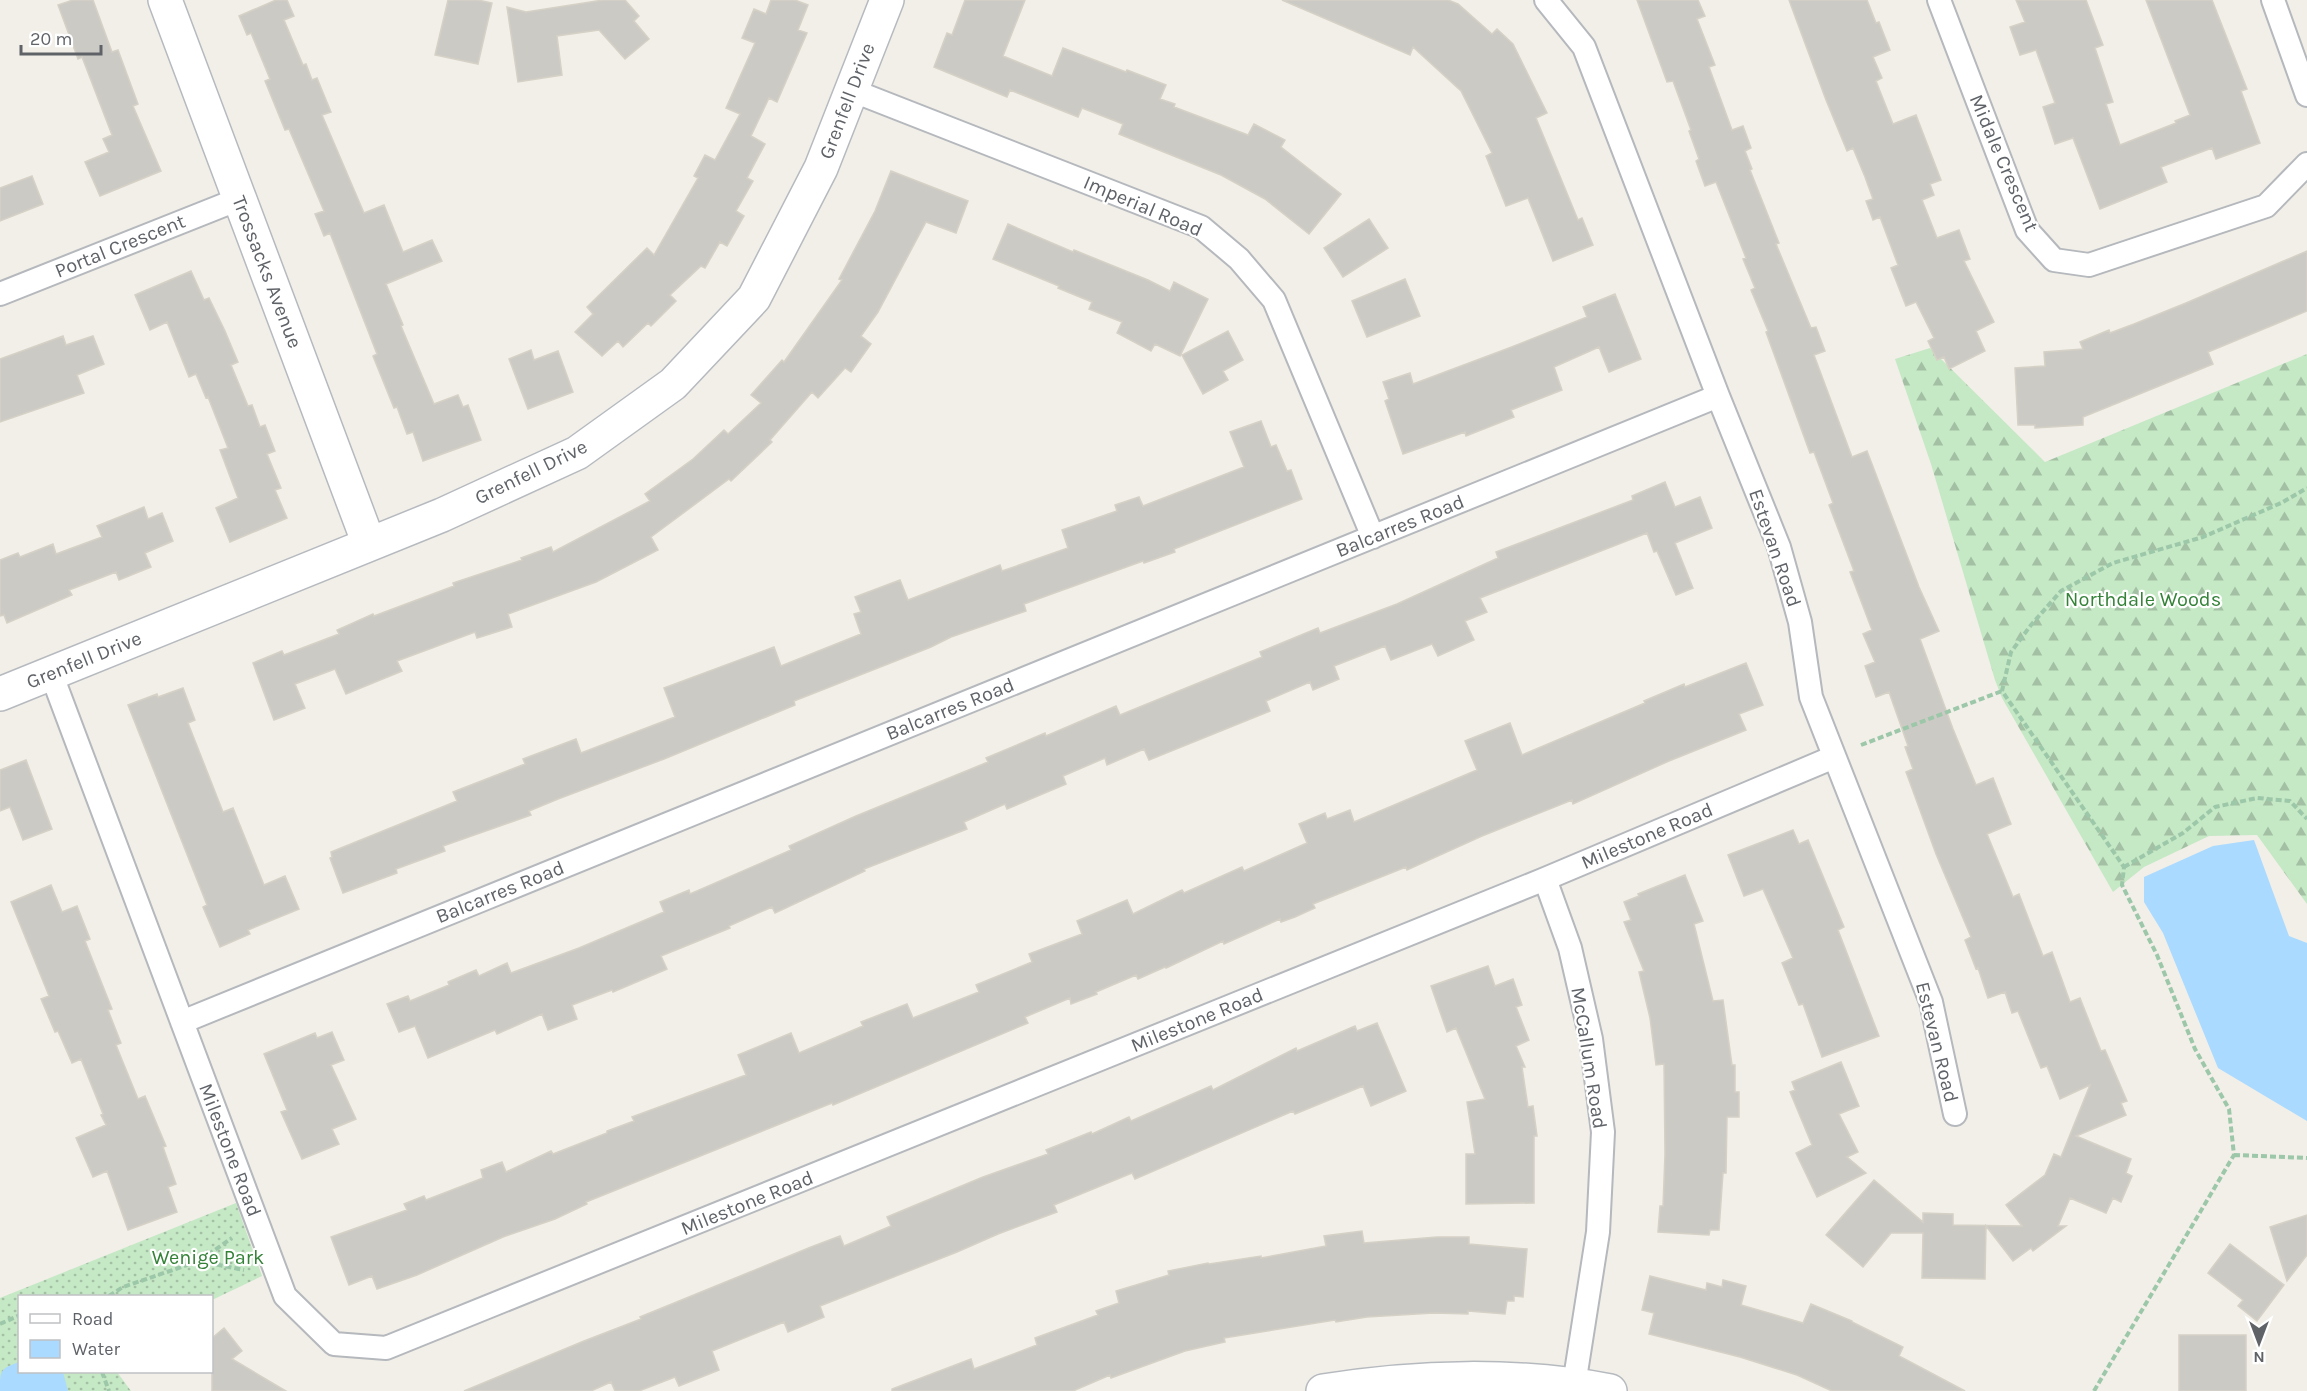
<svg xmlns="http://www.w3.org/2000/svg" width="2307" height="1391" viewBox="0 0 2307 1391" font-family="Karla,sans-serif">
<style>
.grass{fill:url(#grass-dots)}
.forest{fill:url(#forest-firs)}
.water{fill:#aadaff}
.building{fill:#cccac5;stroke:#d6d1c6;stroke-width:1.5}
.lines{fill:none;stroke-linecap:round;stroke-linejoin:round}
.street-casing{stroke:#b5b8bc;stroke-width:26}
.secondary-casing{stroke:#b6babf;stroke-width:36}
.path{stroke:#9cc7a9;stroke-width:4;stroke-dasharray:6 3;stroke-linecap:butt}
.street{stroke:#fff;stroke-width:22}
.secondary{stroke:#fff;stroke-width:33}
.labels{text-anchor:middle;dominant-baseline:central;stroke-width:4.5;stroke-linejoin:round;paint-order:stroke}
.street-label{font-size:20px;fill:#5f6368;stroke:#fff}
.park-label{font-size:20px;fill:#348238;stroke:#fff}
</style>
<defs>
<pattern id="grass-dots" width="8" height="8" patternUnits="userSpaceOnUse" patternTransform="scale(1.5)"><rect width="8" height="8" fill="#c5e8c5"/><path d="M2 2h.1M6 6h.1" fill="none" stroke="#a3c0a4" stroke-width="1.8" stroke-linecap="round"/></pattern>
<pattern id="forest-firs" width="22" height="20" patternUnits="userSpaceOnUse" patternTransform="scale(1.5)"><rect width="22" height="20" fill="#c5e8c5"/><path d="M5 1l3.5 6h-7zM16 11l3.5 6h-7z" fill="#a3c0a4"/></pattern>
</defs>
<rect width="100%" height="100%" fill="#f1efe8"/>
<path class="grass" d="M 236,1203 L 262,1276 L 212,1300 L 212,1296 L 20,1296 L 20,1372 L 117,1372 L 131,1391 L 0,1391 L 0,1298 Z"/>
<path class="forest" d="M 1930,348 L 2045,462 L 2307,354 L 2307,904 L 2257,835 L 2209,836 L 2144,867 L 2113,892 L 2002,698 L 1995,680 L 1931,464 L 1895,359 Z"/>
<path class="water" d="M 2254,840 L 2289,936 L 2307,943 L 2307,1121 L 2218,1068 L 2163,933 L 2144,902 L 2144,877 L 2213,846 Z
M 19,1362 L 20,1372 L 63,1372 L 68,1391 L 0,1391 C 0,1370 0,1369 19,1362 Z"/>
<path class="building" d="M 73,0 L 93,0 L 112,52 L 118,50 L 138,104 L 133,106 L 161,171 L 100,196 L 85,162 L 109,152 L 103,139 L 112,135 L 82,57 L 78,59 L 58,5 Z
M 276,0 L 287,0 L 294,16 L 284,20 L 303,65 L 306,64 L 312,80 L 317,78 L 331,112 L 322,115 L 364,213 L 384,205 L 403,252 L 432,240 L 442,261 L 386,284 L 403,325 L 401,326 L 434,404 L 458,395 L 463,407 L 468,405 L 481,440 L 423,461 L 413,432 L 407,434 L 397,407 L 394,408 L 373,356 L 377,354 L 330,233 L 324,236 L 315,214 L 324,211 L 289,129 L 285,130 L 265,81 L 270,79 L 251,33 L 247,35 L 239,16 Z
M 448,0 L 478,0 L 492,3 L 478,64 L 435,55 Z
M 603,0 L 625,0 L 639,16 L 634,21 L 649,39 L 625,59 L 599,30 L 557,36 L 562,75 L 518,82 L 507,7 L 526,12 Z
M 771,0 L 795,0 L 808,5 L 798,30 L 807,33 L 777,102 L 769,98 L 751,136 L 765,144 L 747,178 L 753,181 L 736,211 L 744,216 L 727,246 L 720,242 L 705,268 L 701,266 L 670,295 L 676,301 L 651,326 L 648,323 L 623,347 L 618,341 L 602,356 L 575,332 L 593,314 L 587,307 L 647,248 L 654,255 L 698,178 L 694,176 L 705,155 L 715,160 L 740,114 L 726,108 L 755,43 L 742,38 L 754,9 L 766,14 Z
M 965,0 L 1025,0 L 1003,56 L 1052,76 L 1063,48 L 1126,72 L 1127,70 L 1166,85 L 1160,99 L 1175,104 L 1174,107 L 1248,135 L 1254,124 L 1285,140 L 1281,147 L 1341,194 L 1309,234 L 1265,199 L 1221,175 L 1119,134 L 1123,124 L 1082,108 L 1078,117 L 1010,90 L 1007,97 L 934,67 L 947,33 L 952,35 Z
M 1282,0 L 1448,0 L 1458,4 L 1492,34 L 1497,29 L 1513,44 L 1547,113 L 1536,118 L 1578,220 L 1582,218 L 1593,245 L 1553,261 L 1528,198 L 1506,206 L 1486,156 L 1492,153 L 1461,91 L 1413,47 L 1410,55 Z
M 1637,0 L 1698,0 L 1705,16 L 1697,19 L 1715,65 L 1709,67 L 1732,130 L 1743,126 L 1751,148 L 1745,151 L 1752,169 L 1750,170 L 1779,243 L 1776,244 L 1811,328 L 1816,327 L 1825,351 L 1814,355 L 1852,457 L 1867,451 L 1919,587 L 1939,631 L 1920,639 L 1953,729 L 1976,785 L 1993,778 L 2011,824 L 1987,834 L 2013,897 L 2019,894 L 2043,956 L 2052,952 L 2070,1002 L 2080,998 L 2101,1051 L 2105,1050 L 2127,1101 L 2121,1103 L 2126,1115 L 2076,1136 L 2131,1159 L 2126,1173 L 2132,1176 L 2121,1202 L 2113,1198 L 2106,1213 L 2070,1198 L 2058,1226 L 2066,1226 L 2033,1251 L 2031,1248 L 2013,1261 L 1986,1226 L 1985,1279 L 1922,1278 L 1923,1233 L 1891,1233 L 1863,1267 L 1826,1235 L 1874,1180 L 1923,1222 L 1923,1213 L 1953,1214 L 1953,1225 L 2022,1226 L 2006,1205 L 2045,1175 L 2054,1154 L 2061,1157 L 2090,1085 L 2060,1099 L 2047,1066 L 2041,1068 L 2018,1011 L 2012,1013 L 2005,992 L 1988,998 L 1978,968 L 1976,969 L 1965,940 L 1971,937 L 1936,854 L 1906,772 L 1913,769 L 1905,747 L 1908,746 L 1889,692 L 1876,697 L 1865,666 L 1875,662 L 1863,634 L 1872,630 L 1850,572 L 1854,571 L 1829,505 L 1833,503 L 1814,452 L 1810,453 L 1766,332 L 1768,331 L 1751,290 L 1755,288 L 1743,259 L 1746,258 L 1716,182 L 1705,186 L 1696,161 L 1699,159 L 1689,131 L 1691,130 L 1673,81 L 1667,82 Z
M 1789,0 L 1867,0 L 1876,23 L 1879,22 L 1890,50 L 1873,57 L 1882,78 L 1876,81 L 1893,124 L 1916,115 L 1941,180 L 1930,184 L 1934,195 L 1922,200 L 1937,238 L 1959,230 L 1970,259 L 1964,261 L 1994,322 L 1976,331 L 1985,351 L 1949,369 L 1944,357 L 1937,360 L 1928,341 L 1934,338 L 1916,302 L 1906,306 L 1891,268 L 1898,265 L 1880,217 L 1873,220 L 1866,201 L 1873,199 L 1865,177 L 1853,148 L 1847,151 L 1826,100 Z
M 2016,0 L 2086,0 L 2103,45 L 2095,48 L 2113,102 L 2106,104 L 2120,145 L 2176,123 L 2175,121 L 2190,115 L 2146,0 L 2212,0 L 2247,89 L 2241,91 L 2260,143 L 2216,159 L 2212,148 L 2161,167 L 2167,182 L 2100,209 L 2073,138 L 2055,144 L 2043,107 L 2055,103 L 2036,50 L 2020,55 L 2010,27 L 2025,22 Z
M 891,171 L 968,201 L 956,233 L 926,222 L 878,312 L 861,336 L 871,344 L 851,372 L 845,368 L 818,398 L 812,392 L 770,440 L 772,442 L 731,481 L 729,479 L 651,537 L 658,550 L 596,582 L 508,614 L 512,627 L 477,638 L 475,632 L 397,661 L 402,671 L 346,694 L 335,669 L 295,684 L 305,708 L 274,720 L 253,663 L 282,651 L 284,655 L 339,634 L 337,630 L 373,614 L 374,616 L 454,586 L 453,583 L 522,560 L 521,558 L 551,547 L 553,552 L 650,501 L 645,494 L 693,459 L 724,430 L 728,434 L 761,403 L 751,395 L 782,360 L 784,362 L 842,280 L 839,279 L 875,211 Z
M 32,176 L 43,204 L 0,221 L 0,188 Z
M 1369,219 L 1388,248 L 1343,277 L 1324,248 Z
M 1008,224 L 1073,252 L 1074,250 L 1148,280 L 1170,291 L 1174,282 L 1208,299 L 1180,356 L 1155,344 L 1151,351 L 1117,333 L 1122,322 L 1089,309 L 1092,302 L 1058,288 L 1059,286 L 993,259 Z
M 2307,251 L 2307,311 L 2208,352 L 2213,364 L 2083,417 L 2083,425 L 2035,428 L 2035,425 L 2018,425 L 2015,368 L 2045,366 L 2044,352 L 2083,349 L 2080,342 L 2109,330 L 2110,333 L 2134,324 L 2186,303 Z
M 191,271 L 204,300 L 209,298 L 225,331 L 238,362 L 231,365 L 248,406 L 252,405 L 260,427 L 265,425 L 275,451 L 267,454 L 281,488 L 275,490 L 287,518 L 230,542 L 216,508 L 238,498 L 220,450 L 228,448 L 208,397 L 206,398 L 196,374 L 189,377 L 167,322 L 150,330 L 135,295 Z
M 1405,279 L 1420,316 L 1367,337 L 1352,301 Z
M 1615,294 L 1641,359 L 1609,372 L 1599,347 L 1554,367 L 1562,390 L 1511,410 L 1514,417 L 1466,436 L 1465,432 L 1403,454 L 1385,401 L 1389,399 L 1383,382 L 1410,373 L 1413,384 L 1509,348 L 1587,317 L 1583,307 Z
M 1228,331 L 1243,360 L 1223,371 L 1228,380 L 1203,394 L 1182,355 Z
M 63,336 L 66,345 L 93,336 L 104,364 L 77,375 L 84,393 L 0,422 L 0,359 Z
M 531,350 L 534,360 L 558,351 L 573,392 L 528,409 L 509,359 Z
M 1261,421 L 1271,447 L 1276,445 L 1287,471 L 1291,470 L 1302,499 L 1174,549 L 1175,552 L 1144,563 L 1143,561 L 1024,604 L 1026,611 L 951,637 L 931,647 L 794,701 L 795,705 L 664,759 L 558,799 L 529,811 L 531,815 L 443,846 L 445,851 L 396,869 L 397,873 L 343,893 L 330,858 L 332,857 L 331,852 L 457,801 L 453,792 L 525,764 L 523,759 L 576,739 L 581,753 L 675,717 L 664,688 L 774,647 L 781,666 L 861,634 L 854,614 L 861,612 L 855,597 L 900,580 L 908,600 L 1000,565 L 1002,571 L 1068,548 L 1062,530 L 1117,511 L 1115,505 L 1139,497 L 1143,506 L 1244,467 L 1230,432 Z
M 1665,482 L 1675,507 L 1700,497 L 1712,528 L 1675,543 L 1693,588 L 1676,595 L 1657,551 L 1654,552 L 1647,533 L 1480,598 L 1487,612 L 1465,621 L 1474,640 L 1438,656 L 1432,644 L 1391,660 L 1385,646 L 1334,666 L 1339,679 L 1313,690 L 1310,682 L 1266,701 L 1270,711 L 1149,760 L 1144,749 L 1107,765 L 1105,758 L 1063,776 L 1066,784 L 1007,809 L 1005,804 L 964,822 L 967,829 L 864,869 L 865,871 L 775,913 L 772,907 L 729,926 L 730,928 L 661,956 L 667,969 L 613,992 L 612,990 L 572,1005 L 577,1019 L 548,1030 L 542,1014 L 497,1034 L 495,1030 L 428,1058 L 415,1026 L 399,1032 L 387,1004 L 408,996 L 410,1001 L 449,985 L 448,982 L 476,970 L 479,976 L 507,963 L 511,973 L 579,948 L 664,912 L 660,902 L 689,890 L 690,894 L 791,850 L 789,846 L 856,816 L 988,762 L 986,758 L 1045,733 L 1046,736 L 1116,706 L 1120,715 L 1262,657 L 1260,652 L 1318,628 L 1320,633 L 1397,604 L 1498,558 L 1496,552 L 1633,500 L 1632,496 Z
M 144,507 L 148,519 L 162,513 L 173,541 L 145,553 L 151,567 L 119,580 L 116,572 L 69,590 L 72,595 L 7,623 L 4,615 L 0,616 L 0,560 L 18,553 L 20,557 L 53,544 L 56,554 L 102,537 L 97,526 Z
M 1746,663 L 1763,705 L 1739,714 L 1746,730 L 1669,761 L 1573,804 L 1572,800 L 1482,836 L 1407,870 L 1406,867 L 1313,904 L 1315,908 L 1295,917 L 1281,922 L 1280,919 L 1224,944 L 1223,941 L 1166,968 L 1165,967 L 1138,979 L 1136,975 L 1096,992 L 1097,994 L 1071,1004 L 1070,998 L 1025,1017 L 1028,1023 L 833,1105 L 832,1103 L 586,1202 L 587,1204 L 555,1219 L 503,1237 L 417,1275 L 377,1289 L 372,1276 L 349,1285 L 331,1237 L 407,1210 L 404,1204 L 424,1196 L 426,1200 L 483,1178 L 481,1170 L 502,1162 L 506,1172 L 551,1151 L 553,1154 L 607,1133 L 607,1131 L 634,1121 L 632,1117 L 746,1075 L 738,1055 L 791,1033 L 799,1053 L 863,1026 L 861,1022 L 907,1004 L 913,1018 L 979,992 L 976,985 L 1032,962 L 1029,954 L 1082,934 L 1077,921 L 1127,900 L 1133,914 L 1182,890 L 1184,893 L 1242,867 L 1244,871 L 1307,843 L 1299,824 L 1325,813 L 1327,819 L 1350,810 L 1354,822 L 1477,770 L 1465,741 L 1510,723 L 1522,755 L 1645,703 L 1644,701 L 1684,684 L 1685,687 Z
M 183,688 L 195,720 L 188,723 L 223,812 L 233,808 L 264,885 L 285,876 L 299,909 L 248,930 L 250,934 L 220,947 L 203,907 L 207,905 L 128,705 L 157,694 L 158,697 Z
M 26,760 L 52,829 L 23,840 L 10,807 L 0,811 L 0,770 Z
M 1793,830 L 1799,844 L 1808,840 L 1844,927 L 1838,930 L 1879,1036 L 1822,1057 L 1803,1004 L 1799,1005 L 1782,963 L 1793,958 L 1763,889 L 1744,896 L 1728,855 Z
M 1685,875 L 1703,921 L 1694,924 L 1713,1001 L 1723,1000 L 1732,1065 L 1735,1065 L 1735,1092 L 1739,1092 L 1739,1117 L 1727,1117 L 1726,1173 L 1723,1173 L 1719,1230 L 1710,1230 L 1709,1235 L 1658,1232 L 1660,1206 L 1663,1206 L 1665,1154 L 1664,1064 L 1656,1065 L 1650,1018 L 1639,972 L 1644,971 L 1624,922 L 1631,920 L 1624,902 L 1639,896 L 1638,894 Z
M 51,885 L 62,912 L 77,906 L 90,939 L 85,941 L 112,1009 L 108,1010 L 121,1043 L 116,1045 L 138,1099 L 145,1096 L 166,1146 L 163,1147 L 176,1184 L 168,1187 L 177,1212 L 128,1230 L 107,1171 L 93,1177 L 76,1138 L 106,1125 L 101,1115 L 103,1114 L 81,1059 L 72,1063 L 58,1031 L 55,1032 L 41,999 L 49,996 L 11,902 Z
M 1488,966 L 1495,986 L 1513,979 L 1522,1005 L 1516,1007 L 1529,1040 L 1516,1046 L 1525,1067 L 1522,1067 L 1528,1107 L 1533,1106 L 1537,1136 L 1534,1136 L 1534,1203 L 1466,1204 L 1466,1154 L 1475,1154 L 1467,1102 L 1485,1099 L 1456,1028 L 1447,1032 L 1431,986 Z
M 1377,1023 L 1406,1091 L 1371,1106 L 1363,1086 L 1295,1114 L 1293,1111 L 1135,1179 L 1132,1173 L 1054,1205 L 1057,1212 L 998,1234 L 957,1252 L 820,1306 L 824,1317 L 788,1332 L 784,1322 L 712,1351 L 719,1370 L 679,1386 L 675,1377 L 639,1391 L 615,1391 L 611,1382 L 591,1391 L 464,1391 L 584,1341 L 641,1319 L 640,1317 L 811,1247 L 840,1236 L 844,1246 L 891,1226 L 887,1217 L 983,1177 L 1048,1154 L 1046,1150 L 1091,1132 L 1092,1134 L 1129,1117 L 1131,1121 L 1211,1086 L 1213,1090 L 1296,1048 L 1297,1051 L 1355,1026 L 1357,1031 Z
M 332,1032 L 344,1060 L 331,1065 L 356,1119 L 332,1129 L 339,1144 L 302,1159 L 281,1112 L 287,1110 L 264,1054 L 315,1033 L 317,1038 Z
M 1841,1062 L 1859,1106 L 1839,1114 L 1858,1152 L 1847,1157 L 1866,1173 L 1817,1197 L 1796,1153 L 1812,1145 L 1790,1092 L 1795,1090 L 1792,1082 Z
M 2307,1215 L 2307,1255 L 2287,1281 L 2270,1227 Z
M 1362,1231 L 1364,1243 L 1437,1237 L 1469,1237 L 1469,1244 L 1527,1249 L 1523,1297 L 1514,1296 L 1514,1301 L 1507,1301 L 1505,1314 L 1468,1311 L 1468,1314 L 1434,1313 L 1367,1317 L 1336,1322 L 1335,1320 L 1224,1338 L 1225,1342 L 1185,1351 L 1111,1378 L 1110,1375 L 1073,1391 L 892,1391 L 892,1389 L 971,1359 L 974,1369 L 1037,1345 L 1035,1338 L 1098,1315 L 1096,1311 L 1119,1303 L 1116,1291 L 1169,1275 L 1168,1271 L 1208,1263 L 1209,1264 L 1261,1256 L 1261,1258 L 1326,1246 L 1324,1236 Z
M 2230,1244 L 2284,1285 L 2257,1321 L 2238,1306 L 2243,1300 L 2208,1273 Z
M 1650,1276 L 1706,1290 L 1707,1283 L 1722,1287 L 1723,1280 L 1746,1286 L 1741,1305 L 1803,1323 L 1811,1304 L 1852,1321 L 1852,1322 L 1903,1347 L 1899,1356 L 1965,1391 L 1832,1391 L 1797,1375 L 1740,1357 L 1649,1334 L 1654,1313 L 1642,1310 Z
M 224,1328 L 242,1351 L 232,1359 L 286,1391 L 212,1391 L 212,1338 Z
M 2179,1335 L 2246,1335 L 2246,1391 L 2179,1391 Z"/>
<g class="lines">
<g class="street-casing">
<path id="street" d="M 1546,0 L 1584,47 L 1718,396 L 1779,547 L 1800,622 L 1811,697 L 1931,1002 L 1955,1114
M 1939,0 L 2027,230 L 2054,260 L 2089,265 L 2266,206 L 2307,164
M 2273,0 L 2307,95
M 851,90 L 1201,227 L 1239,259 L 1274,300 L 1373,537
M 0,294 L 239,199
M 51,673 L 285,1296 L 334,1344 L 386,1348 L 1545,879 L 1834,757
M 1545,879 L 1570,948 L 1591,1039 L 1603,1132 L 1598,1232 L 1574,1385
M 182,1022 L 1718,396"/>
</g>
<g class="secondary-casing">
<path id="secondary" d="M 165,0 L 369,544
M 0,694 L 442,515 L 577,453 L 673,384 L 754,298 L 821,168 L 887,0
M 1323,1391 C 1416,1376 1518,1373 1610,1391"/>
</g>
<path class="path" d="M 1861,745 L 2002,691
M 2124,867 L 2183,833 L 2215,807 L 2257,798 L 2290,801 L 2307,819
M 2234,1155 L 2307,1158
M 199,1261 L 244,1270
M 109,1296 L 123,1287 L 199,1261 L 232,1238
M 0,1324 L 20,1315
M 102,1372 L 109,1391
M 2094,1391 L 2234,1155 L 2229,1109 L 2195,1049 L 2157,955 L 2122,885 L 2124,867 L 2002,691 L 2011,652 L 2031,625 L 2061,591 L 2113,563 L 2203,537 L 2281,503 L 2307,488"/>
<use href="#street" class="street"/>
<use href="#secondary" class="secondary"/>
</g>
<g class="labels">
<g class="street-label">
<text transform="translate(847 101) rotate(-69)">Grenfell Drive</text>
<text transform="translate(2004 163) rotate(67)">Midale Crescent</text>
<text transform="translate(1143 206) rotate(23)">Imperial Road</text>
<text transform="translate(120 246) rotate(-22)">Portal Crescent</text>
<text transform="translate(267 272) rotate(69)">Trossacks Avenue</text>
<text transform="translate(531 472) rotate(-26)">Grenfell Drive</text>
<text transform="translate(1400 526) rotate(-22)">Balcarres Road</text>
<text transform="translate(1775 548) rotate(71)">Estevan Road</text>
<text transform="translate(84 660) rotate(-22)">Grenfell Drive</text>
<text transform="translate(950 709) rotate(-22)">Balcarres Road</text>
<text transform="translate(1647 836) rotate(-23)">Milestone Road</text>
<text transform="translate(500 892) rotate(-22)">Balcarres Road</text>
<text transform="translate(1197 1020) rotate(-22)">Milestone Road</text>
<text transform="translate(1937 1042) rotate(76)">Estevan Road</text>
<text transform="translate(1589 1058) rotate(81)">McCallum Road</text>
<text transform="translate(230 1150) rotate(69)">Milestone Road</text>
<text transform="translate(747 1203) rotate(-22)">Milestone Road</text>
</g>
<g class="park-label">
<text x="2143" y="599">Northdale Woods</text>
<text x="208" y="1257">Wenige Park</text>
</g>
</g>
<rect x="18" y="1295" width="195" height="78" fill="#ffffff" stroke="#bfc1c3" stroke-width="1.5"/>
<rect x="30" y="1314" width="30" height="9" fill="#ffffff" stroke="#bfc1c3" stroke-width="1.5"/>
<text x="72" y="1325" font-size="18" fill="#5f6368">Road</text>
<rect x="30" y="1340" width="30" height="18" fill="#aadaff" stroke="#bfc1c3" stroke-width="1.5"/>
<text x="72" y="1355" font-size="18" fill="#5f6368">Water</text>
<g transform="translate(2259 1343) rotate(180)" stroke="#ffffff" stroke-width="4.5" paint-order="stroke">
<path d="M0-4.5L10 22L0 15L-10 22Z" fill="#5f6368"/>
<text y="-9" font-size="16" font-weight="bold" text-anchor="middle" fill="#5f6368">N</text>
</g>
<path d="M21 45v9h80v-9" fill="none" stroke="#5f6368" stroke-width="3"/>
<text x="30" y="45" font-size="18" fill="#5f6368" stroke="#ffffff" stroke-width="4.5" paint-order="stroke">20 m</text>
</svg>
